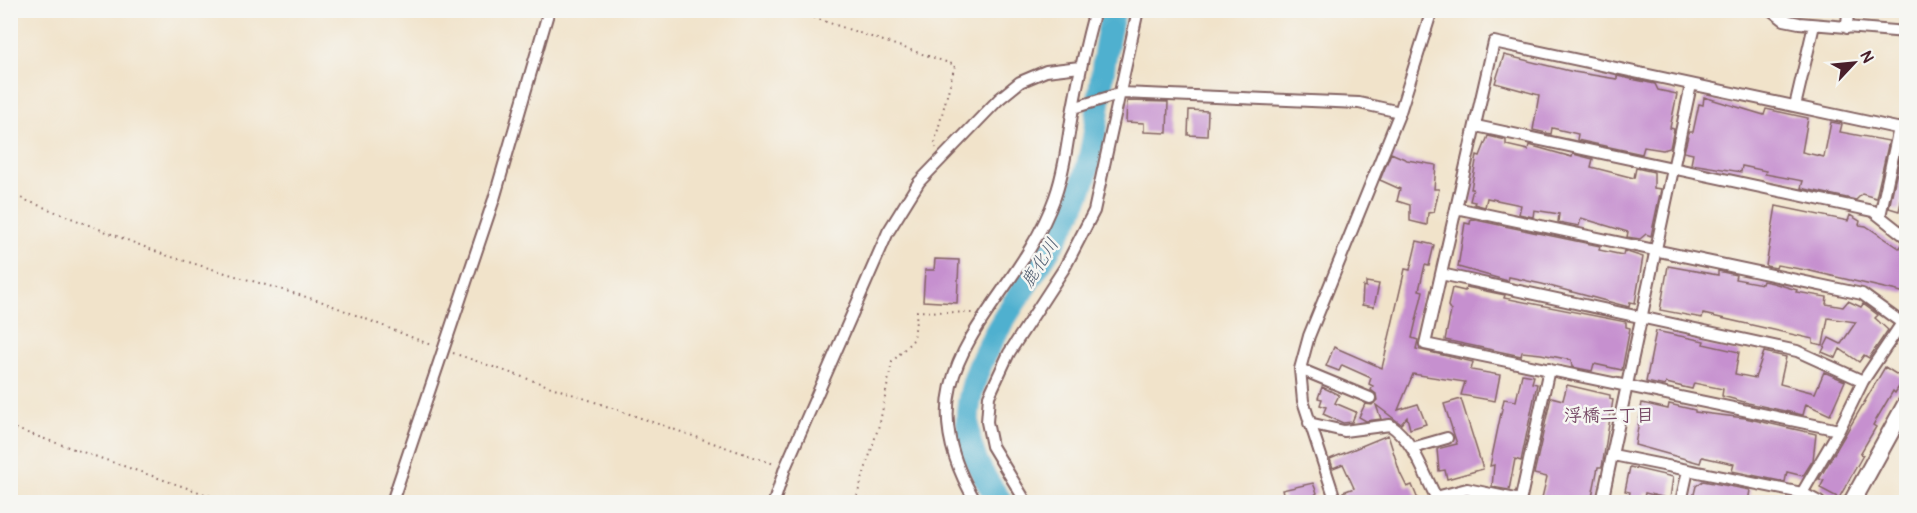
<svg xmlns="http://www.w3.org/2000/svg" width="1917" height="513" viewBox="0 0 1917 513" font-family="Pangolin,'Klee One',sans-serif">
<style>
.lines{fill:none;stroke-linecap:round;stroke-linejoin:round}
.river{stroke:#50b0cf;stroke-width:24}
.building{fill:#c690cf}
.street-casing{stroke:#846463;stroke-width:14}
.secondary-casing{stroke:#846463;stroke-width:20}
.path{stroke:#846463;stroke-width:2;stroke-dasharray:1.5 4.5;stroke-linecap:butt}
.street{stroke:#fff;stroke-width:10}
.secondary{stroke:#fff;stroke-width:16}
.labels{text-anchor:middle;dominant-baseline:central;stroke-width:5;stroke-linejoin:round;paint-order:stroke}
.water-label{font-size:18px;font-style:italic;fill:#4c596d;stroke:#f6f6f2}
.neighbourhood-label{font-size:18px;font-weight:bold;fill:#754764;stroke:#f6f6f2}
</style>
<rect width="100%" height="100%" fill="#f6f6f2"/>
<filter id="ink" filterUnits="userSpaceOnUse"><feTurbulence type="fractalNoise" baseFrequency=".0167" numOctaves="2"/><feDisplacementMap in="SourceGraphic" scale="12" xChannelSelector="R" yChannelSelector="G"/><feConvolveMatrix kernelMatrix="1 2 1 2 8 2 1 2 1" color-interpolation-filters="sRGB"/></filter>
<filter id="wash" filterUnits="userSpaceOnUse"><feTurbulence type="fractalNoise" baseFrequency=".008" numOctaves="4" result="noise"/><feDisplacementMap in="SourceGraphic" scale="24" xChannelSelector="R" yChannelSelector="G"/><feGaussianBlur stdDeviation="1.35" result="paint"/><feColorMatrix in="noise" values="0 0 0 0 0 0 0 0 0 0 0 0 0 0 0 0 0 1.4 0 .05"/><feComposite in="paint" operator="in"/></filter>
<g filter="url(#wash)">
<rect width="100%" height="100%" fill="#f1e3ca"/>
<g class="lines">
<path class="river" d="M 1001,502 C 987,482 973,462 969,438 C 955,352 1054,266 1082,185 C 1102,129 1098,67 1114,10"/>
</g>
<g id="blocks">
<path class="building" d="M 1504,55 L 1574,72 L 1617,79 L 1617,76 L 1655,84 L 1658,90 L 1677,94 L 1670,128 L 1674,129 L 1670,148 L 1663,150 L 1644,147 L 1642,154 L 1577,140 L 1578,134 L 1552,128 L 1551,134 L 1533,130 L 1539,95 L 1495,83 Z
M 1704,97 L 1764,115 L 1766,109 L 1808,118 L 1802,152 L 1824,157 L 1831,122 L 1842,124 L 1840,132 L 1889,141 L 1876,198 L 1862,194 L 1856,200 L 1801,188 L 1803,181 L 1765,174 L 1766,171 L 1742,166 L 1741,172 L 1691,164 L 1693,154 L 1684,152 L 1689,132 L 1693,132 L 1699,104 L 1703,105 Z
M 1127,101 L 1168,102 L 1167,133 L 1144,132 L 1144,123 L 1126,122 Z
M 1189,110 L 1208,111 L 1207,136 L 1188,135 Z
M 1488,136 L 1506,140 L 1506,145 L 1528,150 L 1529,145 L 1572,157 L 1573,154 L 1593,159 L 1591,167 L 1634,178 L 1636,168 L 1654,172 L 1654,188 L 1661,189 L 1651,236 L 1646,234 L 1640,239 L 1627,237 L 1628,232 L 1581,218 L 1579,226 L 1558,222 L 1559,214 L 1534,210 L 1533,217 L 1519,214 L 1521,205 L 1487,198 L 1485,207 L 1474,204 L 1475,202 L 1470,201 L 1473,189 L 1471,189 L 1477,155 L 1480,156 Z
M 1903,144 L 1906,145 L 1906,180 L 1899,211 L 1889,208 Z
M 1391,153 L 1407,160 L 1436,165 L 1434,189 L 1439,189 L 1434,212 L 1428,213 L 1427,225 L 1410,221 L 1410,205 L 1397,201 L 1400,189 L 1380,180 Z
M 1776,206 L 1848,221 L 1850,215 L 1860,221 L 1859,225 L 1866,226 L 1899,248 L 1902,243 L 1906,244 L 1906,293 L 1806,270 L 1777,265 L 1776,268 L 1766,266 Z
M 1471,219 L 1600,246 L 1599,250 L 1623,255 L 1624,251 L 1643,257 L 1635,303 L 1630,302 L 1629,307 L 1542,284 L 1509,277 L 1508,281 L 1458,267 L 1465,223 L 1470,224 Z
M 1417,241 L 1434,245 L 1429,266 L 1425,265 L 1419,290 L 1423,291 L 1412,338 L 1418,340 L 1416,349 L 1473,362 L 1471,370 L 1500,375 L 1495,401 L 1461,395 L 1465,382 L 1413,374 L 1398,410 L 1418,404 L 1426,424 L 1410,429 L 1407,417 L 1401,424 L 1376,405 L 1381,419 L 1366,421 L 1359,417 L 1365,404 L 1372,405 L 1377,400 L 1376,394 L 1371,390 L 1373,386 L 1369,384 L 1371,378 L 1342,365 L 1339,371 L 1326,366 L 1334,347 L 1382,368 L 1405,269 L 1410,270 Z
M 935,259 L 959,260 L 957,303 L 923,301 L 925,270 L 934,270 Z
M 1668,266 L 1718,275 L 1718,271 L 1736,275 L 1735,279 L 1762,284 L 1763,281 L 1773,283 L 1797,290 L 1796,292 L 1827,297 L 1826,304 L 1843,307 L 1848,301 L 1861,307 L 1863,304 L 1878,315 L 1875,318 L 1888,330 L 1869,358 L 1864,355 L 1859,362 L 1840,349 L 1836,358 L 1822,352 L 1829,338 L 1841,344 L 1856,322 L 1828,318 L 1823,345 L 1813,343 L 1813,339 L 1703,314 L 1702,318 L 1660,310 Z
M 1366,282 L 1379,284 L 1374,307 L 1362,305 L 1363,286 L 1366,287 Z
M 1466,287 L 1505,295 L 1504,298 L 1626,322 L 1626,327 L 1630,328 L 1622,370 L 1594,364 L 1592,371 L 1572,367 L 1571,360 L 1541,354 L 1522,352 L 1521,356 L 1445,340 L 1451,311 L 1448,306 L 1452,288 L 1465,291 Z
M 1656,331 L 1704,341 L 1703,344 L 1739,352 L 1735,374 L 1755,378 L 1764,352 L 1786,357 L 1780,384 L 1815,393 L 1824,372 L 1845,381 L 1830,415 L 1806,404 L 1803,415 L 1748,403 L 1722,396 L 1723,389 L 1694,383 L 1692,389 L 1666,383 L 1665,386 L 1646,382 Z
M 1885,367 L 1904,379 L 1895,393 L 1893,391 L 1873,425 L 1876,427 L 1860,454 L 1863,455 L 1839,498 L 1820,488 L 1824,480 L 1819,479 Z
M 1522,374 L 1534,376 L 1532,383 L 1537,384 L 1521,461 L 1515,459 L 1509,490 L 1492,487 L 1494,465 L 1490,466 L 1504,399 L 1516,401 Z
M 1567,385 L 1610,395 L 1610,399 L 1613,400 L 1602,467 L 1598,467 L 1591,502 L 1541,502 L 1547,477 L 1534,474 L 1551,397 L 1563,400 Z
M 1322,387 L 1339,395 L 1335,403 L 1356,412 L 1352,422 L 1343,423 L 1323,414 L 1326,407 L 1320,405 L 1322,399 L 1318,398 Z
M 1461,399 L 1483,469 L 1447,479 L 1445,470 L 1439,471 L 1437,449 L 1457,444 L 1444,404 Z
M 1642,403 L 1668,409 L 1669,404 L 1695,410 L 1695,412 L 1745,418 L 1816,434 L 1813,460 L 1803,476 L 1787,472 L 1785,482 L 1732,471 L 1734,464 L 1702,457 L 1700,463 L 1635,445 Z
M 1388,435 L 1400,473 L 1407,487 L 1412,485 L 1419,502 L 1357,502 L 1356,499 L 1346,502 L 1343,492 L 1354,488 L 1343,464 L 1333,468 L 1330,459 Z
M 1630,467 L 1673,477 L 1670,499 L 1645,493 L 1643,502 L 1628,502 L 1630,492 L 1625,491 Z
M 1703,481 L 1750,490 L 1748,502 L 1692,502 L 1696,486 Z
M 1313,483 L 1317,493 L 1311,498 L 1303,500 L 1303,502 L 1285,502 L 1282,490 Z"/>
</g>
</g>
<g filter="url(#ink)">
<use href="#blocks" fill-opacity="0" stroke="#846463" stroke-width="1.5"/>
<g class="lines">
<g class="street-casing">
<path id="street" d="M 1771,10 L 1784,20 L 1799,23 L 1906,32
M 1847,28 L 1848,10
M 1795,106 L 1814,25
M 1073,108 L 1122,93 L 1359,103 L 1400,112
M 1476,126 L 1873,211 L 1906,237
M 1456,208 L 1862,294 L 1902,323
M 1880,216 L 1899,128
M 1441,274 L 1797,351 L 1863,381
M 1300,369 L 1370,398
M 1309,423 L 1344,431 L 1390,425 C 1414,441 1423,472 1436,497 L 1467,489 L 1520,500
M 1839,430 L 1425,344 L 1494,42 L 1906,130
M 1412,448 L 1447,438
M 1613,455 L 1802,493 L 1819,502
M 1802,493 L 1839,430 L 1863,381 L 1906,317
M 392,502 L 494,199 L 549,10
M 774,502 L 785,468 L 888,232 L 919,182 L 999,99 L 1020,82 L 1046,71 L 1080,67
M 976,502 C 893,365 1014,312 1055,197 C 1065,168 1068,138 1073,108 C 1079,75 1086,43 1095,10
M 1026,502 L 992,446 L 987,422 L 989,396 L 1009,353 L 1065,267 L 1094,211 L 1138,10
M 1336,502 L 1303,401 L 1300,369 L 1309,336 L 1400,112 L 1432,10
M 1520,502 L 1549,369
M 1602,502 L 1691,85
M 1681,502 L 1688,470
M 1905,502 L 1906,500"/>
</g>
<g class="secondary-casing">
<path id="secondary" d="M 1852,502 L 1906,404"/>
</g>
<path class="path" d="M 791,10 L 955,65 L 935,141 L 936,148
M 10,194 L 165,255 L 323,302 L 431,345
M 453,353 L 774,464
M 10,427 L 228,502
M 855,502 L 880,422 L 892,362 L 914,339 L 917,311 L 973,313"/>
<use href="#street" class="street"/>
<use href="#secondary" class="secondary"/>
</g>
</g>
<g class="labels">
<g class="water-label">
<text transform="translate(1040 263) rotate(-58)">鹿化川</text>
</g>
<g class="neighbourhood-label">
<text x="1609" y="415">浮橋二丁目</text>
</g>
</g>
<rect width="1917" height="513" fill="none" stroke="#f6f6f2" stroke-width="36"/>
<g transform="translate(1854 63) rotate(64)" stroke="#f6f6f2" stroke-width="4.5" paint-order="stroke">
<path d="M0-4.5L10 22L0 15L-10 22Z" fill="#4a1f2b"/>
<text y="-9" font-size="16" font-weight="bold" text-anchor="middle" fill="#4a1f2b">N</text>
</g>
</svg>
